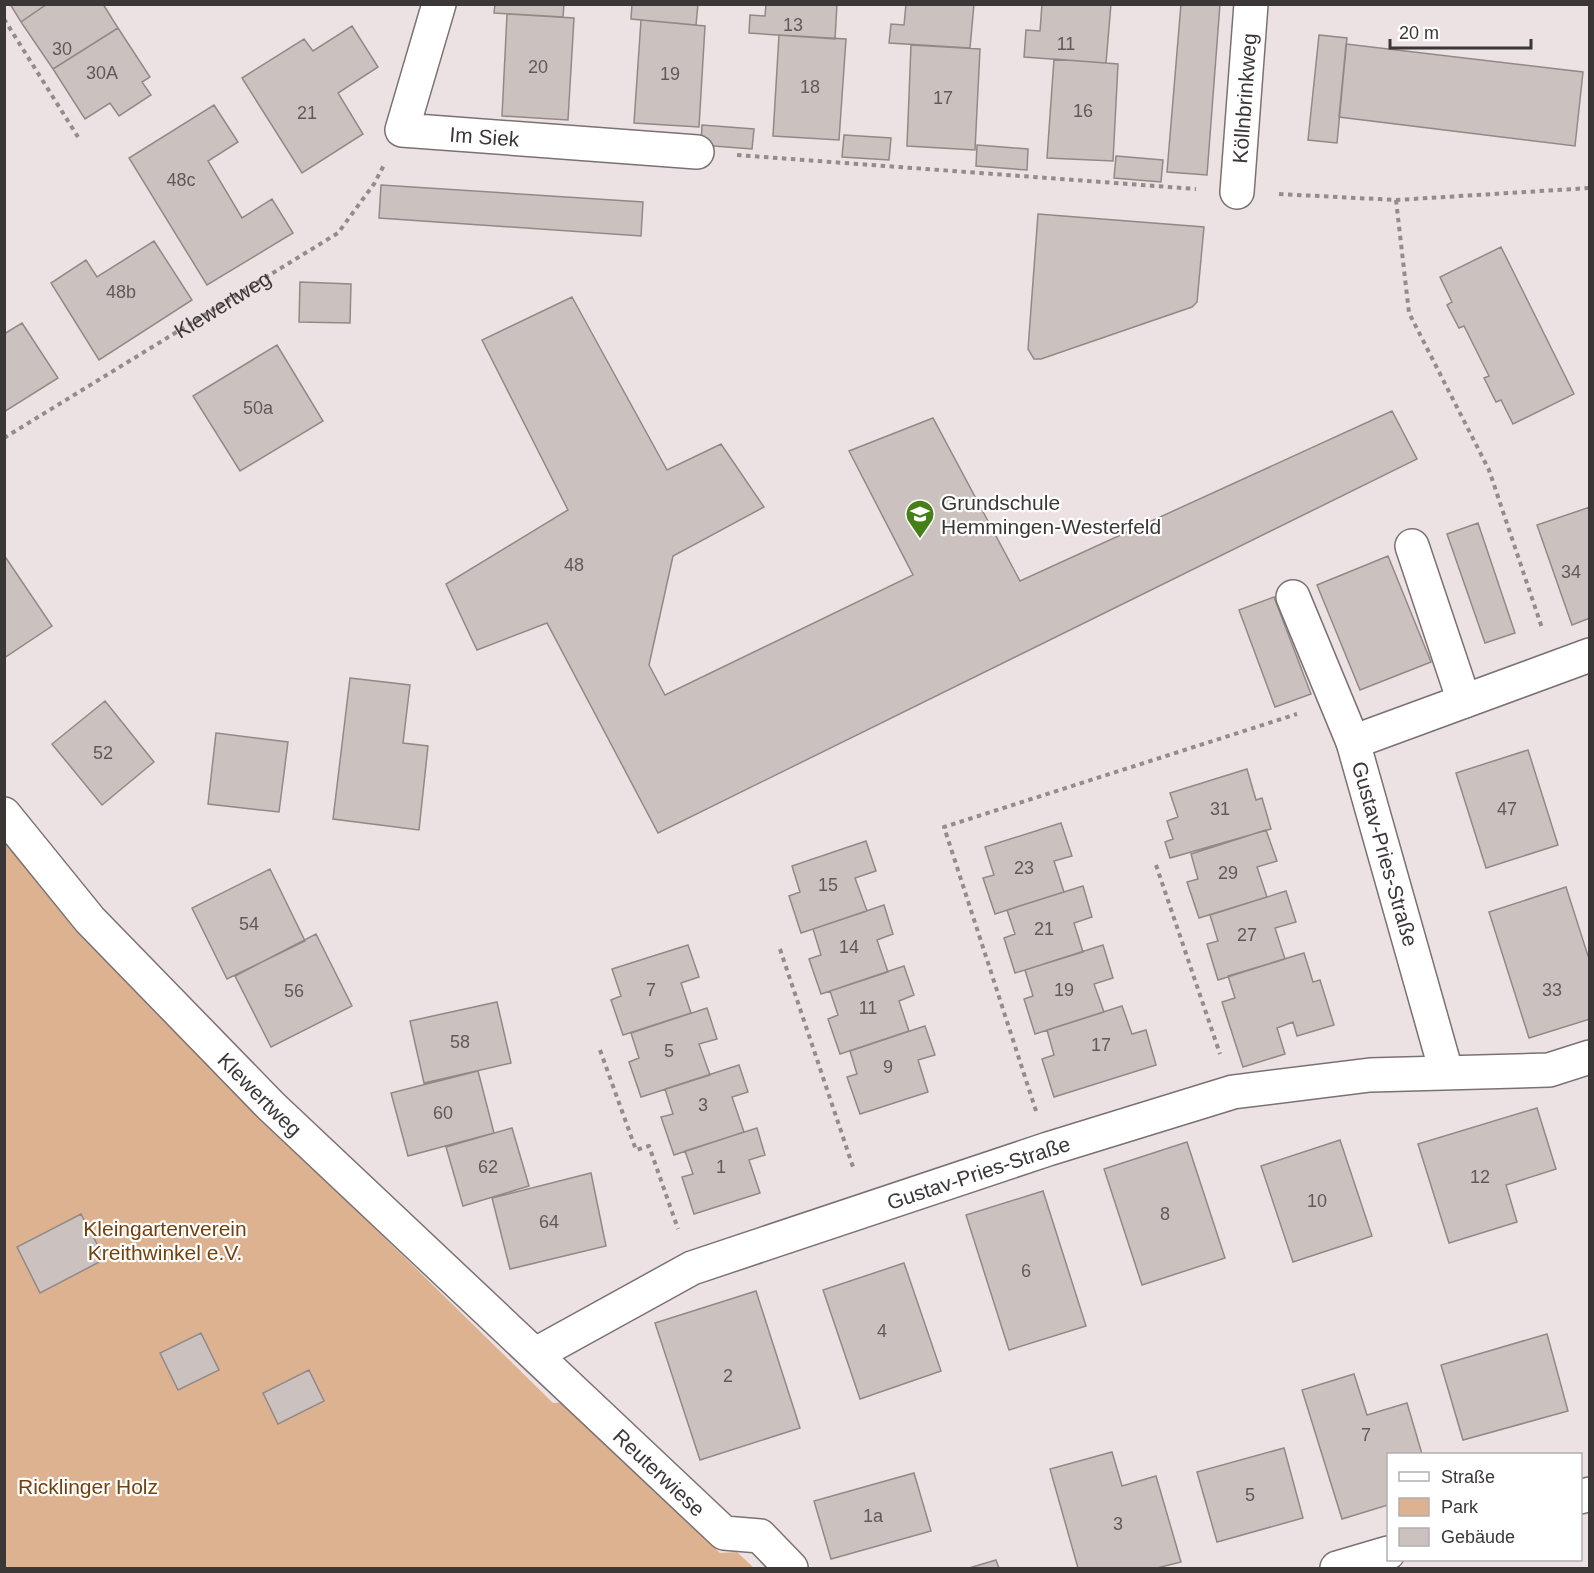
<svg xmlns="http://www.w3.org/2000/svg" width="1594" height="1573" viewBox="0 0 1594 1573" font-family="Helvetica,sans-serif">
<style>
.green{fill:#dcb290}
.building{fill:#cbc2bf;stroke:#928987;stroke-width:1.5}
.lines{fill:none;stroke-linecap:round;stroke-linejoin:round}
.minor-casing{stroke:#7b7172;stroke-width:36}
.path{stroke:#938c8c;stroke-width:4;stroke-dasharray:4.5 4.5;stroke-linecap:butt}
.minor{stroke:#fff;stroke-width:33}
.labels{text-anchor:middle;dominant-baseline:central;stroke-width:4.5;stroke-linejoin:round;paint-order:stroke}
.number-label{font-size:18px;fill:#5f5a59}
.street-label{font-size:21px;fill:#3b3737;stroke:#fff}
.poi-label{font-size:21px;fill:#3b3737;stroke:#fff;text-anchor:start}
.park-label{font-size:21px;fill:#72410d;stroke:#fff}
</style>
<rect width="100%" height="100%" fill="#ede2e3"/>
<path class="green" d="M 4,834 L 238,1094 L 553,1403 L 570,1402 L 720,1553 L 737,1552 L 754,1568 L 5,1568 Z"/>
<path class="building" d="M 10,4 L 47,4 L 21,22 Z
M 47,4 L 103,4 L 118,28 L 53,69 L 21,22 Z
M 495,4 L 564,4 L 563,17 L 494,13 Z
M 632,4 L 698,4 L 696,25 L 631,19 Z
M 766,4 L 837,4 L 835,39 L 749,33 L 750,15 L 765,16 Z
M 906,4 L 974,4 L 970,48 L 889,43 L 891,24 L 904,25 Z
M 1042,4 L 1111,4 L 1106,63 L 1024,57 L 1026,30 L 1040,31 Z
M 1181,4 L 1220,4 L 1207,175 L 1167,172 Z
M 507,14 L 574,18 L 568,120 L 502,116 Z
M 641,20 L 705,26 L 699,127 L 634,123 Z
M 352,26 L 378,67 L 338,93 L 363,134 L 302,173 L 242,78 L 304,39 L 313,51 Z
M 118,28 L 150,77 L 142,82 L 151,95 L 119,116 L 110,103 L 85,119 L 53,69 Z
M 779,35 L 846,39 L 839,140 L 773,136 Z
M 1319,35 L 1347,38 L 1337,143 L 1308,140 Z
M 1346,44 L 1583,72 L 1575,146 L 1339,117 Z
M 911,45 L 980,49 L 975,150 L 907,146 Z
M 1054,59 L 1118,64 L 1113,161 L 1047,158 Z
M 214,105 L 238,142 L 208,161 L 242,218 L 272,199 L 293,233 L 207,285 L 129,158 Z
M 702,125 L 754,129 L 752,149 L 701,145 Z
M 844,135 L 891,138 L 889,160 L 842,157 Z
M 977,145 L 1028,149 L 1027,170 L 976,166 Z
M 1116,156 L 1163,160 L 1161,182 L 1114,178 Z
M 381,185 L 643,202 L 641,236 L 379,218 Z
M 1038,214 L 1204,227 L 1197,302 L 1192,307 L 1041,359 L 1034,359 L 1028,349 Z
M 154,241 L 192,300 L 99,360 L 51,283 L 86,260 L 97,277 Z
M 1501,247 L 1574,394 L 1513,424 L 1501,400 L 1496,402 L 1484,378 L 1489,376 L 1464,326 L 1459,328 L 1447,305 L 1452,302 L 1440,277 Z
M 300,282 L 351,284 L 350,323 L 299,322 Z
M 572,297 L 667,470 L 721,444 L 764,507 L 673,556 L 649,665 L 665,695 L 913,575 L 849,451 L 933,418 L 1020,581 L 1392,411 L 1417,459 L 658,833 L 547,623 L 477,650 L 446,584 L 568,510 L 482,340 Z
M 22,323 L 58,378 L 4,412 L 4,334 Z
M 277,345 L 323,421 L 240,471 L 193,396 Z
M 1590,507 L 1590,618 L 1572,625 L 1537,525 Z
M 1478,523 L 1515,633 L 1485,643 L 1447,534 Z
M 1388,556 L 1431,662 L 1360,690 L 1317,585 Z
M 6,558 L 52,626 L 4,658 L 4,559 Z
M 1274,597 L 1311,694 L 1275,707 L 1239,610 Z
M 350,678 L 410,685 L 403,743 L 428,746 L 419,830 L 333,819 Z
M 105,701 L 154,762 L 102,805 L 52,744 Z
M 216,733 L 288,742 L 279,812 L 208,804 Z
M 1528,750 L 1558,845 L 1486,868 L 1456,773 Z
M 1247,769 L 1256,800 L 1262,798 L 1271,829 L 1170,858 L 1165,842 L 1173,839 L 1167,821 L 1178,817 L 1170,793 Z
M 1061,823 L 1072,856 L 1054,861 L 1064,892 L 995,914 L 983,878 L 994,875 L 985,847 Z
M 1266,830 L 1277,861 L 1257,867 L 1267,897 L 1199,918 L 1187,882 L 1198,879 L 1191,854 Z
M 866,841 L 876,871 L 855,878 L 867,911 L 801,933 L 789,896 L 800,892 L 792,866 Z
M 270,869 L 305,941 L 227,979 L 192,908 Z
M 1083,886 L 1092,917 L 1074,923 L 1083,952 L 1015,973 L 1004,938 L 1015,934 L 1007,910 Z
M 1566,887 L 1590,962 L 1590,1019 L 1529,1038 L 1489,912 Z
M 1286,891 L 1296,922 L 1275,928 L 1285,959 L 1218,980 L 1207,944 L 1218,941 L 1210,915 Z
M 884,905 L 893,934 L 877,940 L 888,972 L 821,994 L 809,959 L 821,955 L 813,929 Z
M 316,934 L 352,1006 L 271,1047 L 235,976 Z
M 688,945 L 699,977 L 681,983 L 691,1013 L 623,1035 L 611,1000 L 621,996 L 612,969 Z
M 1103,945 L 1113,978 L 1094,984 L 1104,1012 L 1035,1034 L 1024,999 L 1033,996 L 1025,970 Z
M 1304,953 L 1313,982 L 1320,980 L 1334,1025 L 1297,1036 L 1293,1022 L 1277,1028 L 1285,1054 L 1243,1067 L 1222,1002 L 1235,998 L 1228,976 Z
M 904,966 L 914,995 L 899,1001 L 909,1031 L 840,1054 L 828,1019 L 838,1015 L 830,991 Z
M 497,1002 L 511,1063 L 424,1083 L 410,1021 Z
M 1122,1006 L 1132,1034 L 1146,1030 L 1156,1065 L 1054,1097 L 1042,1059 L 1054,1055 L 1047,1030 Z
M 707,1008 L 717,1039 L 699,1044 L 710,1075 L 641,1097 L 629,1062 L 639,1058 L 631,1033 Z
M 925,1026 L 935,1055 L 918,1060 L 928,1092 L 860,1114 L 847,1077 L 857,1074 L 850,1051 Z
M 739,1065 L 748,1092 L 732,1097 L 744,1132 L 674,1155 L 661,1117 L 673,1114 L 665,1089 Z
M 478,1071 L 494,1133 L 408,1156 L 391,1093 Z
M 1537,1108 L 1556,1169 L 1506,1185 L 1517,1222 L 1449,1243 L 1418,1144 Z
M 512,1128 L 529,1186 L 463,1206 L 446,1147 Z
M 757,1128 L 765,1155 L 749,1160 L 760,1193 L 694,1214 L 682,1177 L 693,1174 L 685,1151 Z
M 1340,1140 L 1372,1236 L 1293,1262 L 1261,1166 Z
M 1187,1142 L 1225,1258 L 1142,1285 L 1104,1169 Z
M 591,1173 L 606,1246 L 510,1269 L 492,1198 Z
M 1043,1191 L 1086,1326 L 1009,1350 L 966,1215 Z
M 81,1214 L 105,1259 L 40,1293 L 17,1247 Z
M 904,1263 L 941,1371 L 860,1399 L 823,1290 Z
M 756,1291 L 800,1428 L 700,1460 L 655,1323 Z
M 201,1333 L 219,1370 L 178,1390 L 160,1353 Z
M 1547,1334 L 1568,1411 L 1463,1440 L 1441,1365 Z
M 309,1370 L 324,1401 L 278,1424 L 263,1393 Z
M 1354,1374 L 1367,1415 L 1407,1403 L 1422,1454 L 1388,1454 L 1388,1505 L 1342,1519 L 1302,1390 Z
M 1284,1448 L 1303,1518 L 1217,1542 L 1197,1472 Z
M 1112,1452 L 1122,1486 L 1156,1476 L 1181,1562 L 1157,1568 L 1078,1568 L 1050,1469 Z
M 914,1473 L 931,1531 L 831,1559 L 814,1501 Z
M 996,1560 L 999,1568 L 969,1568 Z"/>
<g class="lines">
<g class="minor-casing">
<g id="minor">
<path id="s2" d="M 439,4 L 402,130 L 697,152"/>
<path id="s3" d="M 1237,192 L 1251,4"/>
<path d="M 1412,546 L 1464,701"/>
<path d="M 1293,597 L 1353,742"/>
<path id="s4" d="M 4,814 L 90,920 L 271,1106 L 724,1533 L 760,1536 L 791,1568"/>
<path d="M 1446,1071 L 1353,742 L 1590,655"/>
<path id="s5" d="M 536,1354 L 692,1268 L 1048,1149 L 1233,1092 L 1370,1075 L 1549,1070 L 1590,1057"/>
<path d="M 1580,1497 L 1590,1494"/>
<path d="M 1337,1568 L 1388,1553"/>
</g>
</g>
<g class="path">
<path d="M 4,19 L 78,137"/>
<path d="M 737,155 L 1196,189"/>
<path d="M 1279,194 L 1396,200 L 1590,188"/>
<path d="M 1396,200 L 1409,313 L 1489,470 L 1542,628"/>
<path id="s1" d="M 4,438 L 338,233 L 374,184 L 384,165"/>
<path d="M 1156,865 L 1220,1054"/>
<path d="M 780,949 L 854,1170"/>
<path d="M 600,1050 L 636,1150 L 649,1146 L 678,1229"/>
<path d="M 1036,1111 L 944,827 L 1297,714"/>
</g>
<use href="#minor" class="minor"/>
</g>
<defs>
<g id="school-pin" transform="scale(1.5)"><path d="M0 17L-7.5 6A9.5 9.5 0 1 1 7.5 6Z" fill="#467f18" stroke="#fff"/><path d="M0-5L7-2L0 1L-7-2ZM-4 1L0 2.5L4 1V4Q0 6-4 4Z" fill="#fff"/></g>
</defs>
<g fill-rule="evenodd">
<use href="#school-pin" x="920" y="514"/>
</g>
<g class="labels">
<g class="number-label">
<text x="793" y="25">13</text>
<text x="1066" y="44">11</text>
<text x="62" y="49">30</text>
<text x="538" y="67">20</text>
<text x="102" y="73">30A</text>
<text x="670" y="74">19</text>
<text x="810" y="87">18</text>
<text x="943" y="98">17</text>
<text x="1083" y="111">16</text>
<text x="307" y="113">21</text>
<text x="181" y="180">48c</text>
<text x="121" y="292">48b</text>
<text x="258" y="408">50a</text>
<text x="574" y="565">48</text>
<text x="1571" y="572">34</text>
<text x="103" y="753">52</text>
<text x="1220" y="809">31</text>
<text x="1507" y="809">47</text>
<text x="1024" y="868">23</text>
<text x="1228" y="873">29</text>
<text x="828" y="885">15</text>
<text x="249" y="924">54</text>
<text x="1044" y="929">21</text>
<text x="1247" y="935">27</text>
<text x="849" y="947">14</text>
<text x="651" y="990">7</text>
<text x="1064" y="990">19</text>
<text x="1552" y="990">33</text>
<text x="294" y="991">56</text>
<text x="868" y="1008">11</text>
<text x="460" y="1042">58</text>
<text x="1101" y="1045">17</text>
<text x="669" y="1051">5</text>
<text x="888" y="1067">9</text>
<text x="703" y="1105">3</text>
<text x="443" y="1113">60</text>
<text x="488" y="1167">62</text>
<text x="721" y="1167">1</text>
<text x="1480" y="1177">12</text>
<text x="1317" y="1201">10</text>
<text x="1165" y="1214">8</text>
<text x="549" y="1222">64</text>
<text x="1026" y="1271">6</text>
<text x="882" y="1331">4</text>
<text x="728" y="1376">2</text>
<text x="1366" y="1435">7</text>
<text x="1250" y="1495">5</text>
<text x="873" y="1516">1a</text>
<text x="1118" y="1524">3</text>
</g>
<g class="street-label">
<text stroke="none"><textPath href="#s3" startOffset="94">Köllnbrinkweg</textPath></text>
<text stroke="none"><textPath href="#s2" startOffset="214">Im Siek</textPath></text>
<text stroke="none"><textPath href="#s1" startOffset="256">Klewertweg</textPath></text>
<text transform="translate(1385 854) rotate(74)">Gustav-Pries-Straße</text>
<text stroke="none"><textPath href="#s4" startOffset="380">Klewertweg</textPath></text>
<text stroke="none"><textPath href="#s5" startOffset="480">Gustav-Pries-Straße</textPath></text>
<text stroke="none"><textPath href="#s4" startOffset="930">Reuterwiese</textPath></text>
</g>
<g class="poi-label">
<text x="941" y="502">Grundschule<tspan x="941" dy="24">Hemmingen-Westerfeld</tspan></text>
</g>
<g class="park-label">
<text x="165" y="1228">Kleingartenverein<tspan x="165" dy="24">Kreithwinkel e.V.</tspan></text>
<text x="88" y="1486">Ricklinger Holz</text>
</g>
</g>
<rect width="1594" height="1573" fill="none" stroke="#3b3737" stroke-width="12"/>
<rect x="1387" y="1453" width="195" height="108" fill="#ffffff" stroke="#b1afaf" stroke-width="1.5"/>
<rect x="1399" y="1472" width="30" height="9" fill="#ffffff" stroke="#b1afaf" stroke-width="1.5"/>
<text x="1441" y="1483" font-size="18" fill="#3b3737">Straße</text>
<rect x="1399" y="1498" width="30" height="18" fill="#dcb290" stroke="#b1afaf" stroke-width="1.5"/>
<text x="1441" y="1513" font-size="18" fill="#3b3737">Park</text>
<rect x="1399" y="1528" width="30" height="18" fill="#cbc2bf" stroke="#b1afaf" stroke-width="1.5"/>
<text x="1441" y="1543" font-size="18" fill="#3b3737">Gebäude</text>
<path d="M1390 39v9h141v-9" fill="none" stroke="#3b3737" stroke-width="3"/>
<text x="1399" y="39" font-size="18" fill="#3b3737" stroke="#ffffff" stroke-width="4.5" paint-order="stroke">20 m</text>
</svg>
